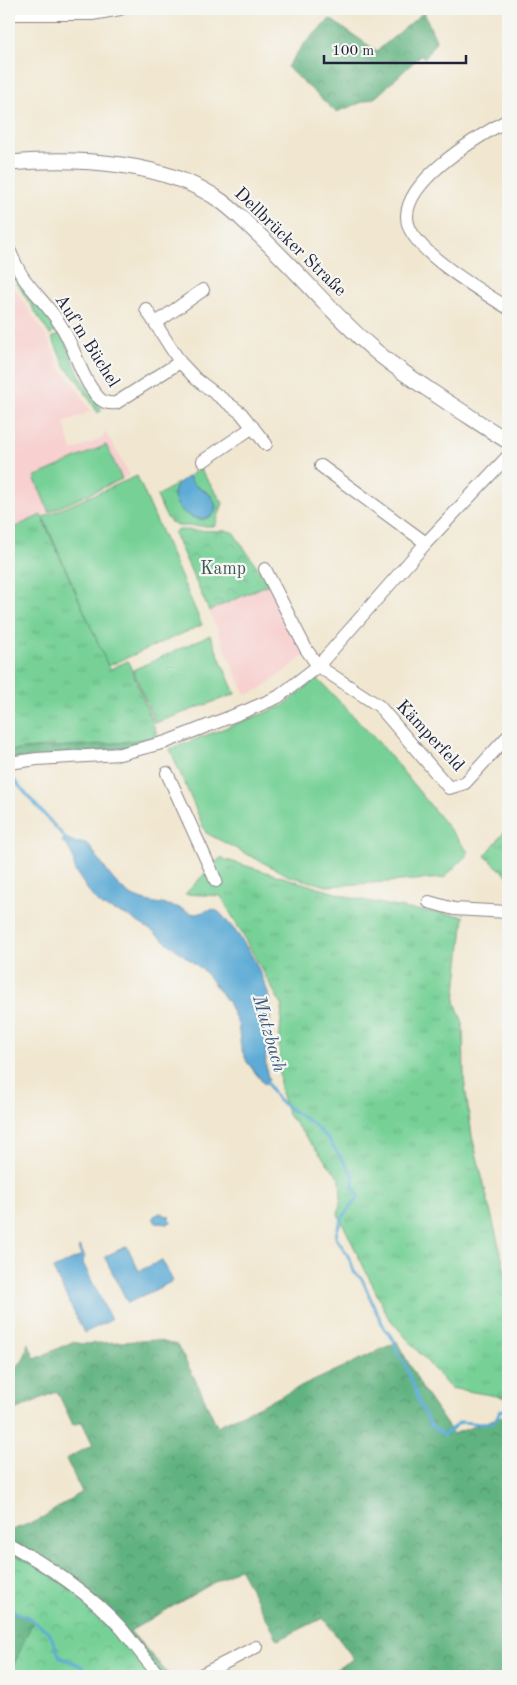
<svg xmlns="http://www.w3.org/2000/svg" width="517" height="1685" viewBox="0 0 517 1685" font-family="'Old Standard TT',serif">
<style>
.built{fill:#f7d0cf}
.grass{fill:url(#grass-tufts);stroke:#4c7a69}
.forest{fill:url(#forest-crowns);stroke:#426a5e}
.park{fill:url(#park-crowns);stroke:#4c7a69}
.pitch{fill:#77d197;stroke:#4c7a69}
.water{fill:#5dabd6;stroke:#406688}
.lines{fill:none;stroke-linecap:round;stroke-linejoin:round}
.stream{stroke:#5dabd6;stroke-width:3}
.minor-casing{stroke:#8a8486;stroke-width:14}
.major-casing{stroke:#8a8486;stroke-width:17}
.minor{stroke:#fff;stroke-width:12}
.major{stroke:#fff;stroke-width:15}
.labels{text-anchor:middle;dominant-baseline:central;stroke-width:4.5;stroke-linejoin:round;paint-order:stroke}
.street-label{font-size:18px;fill:#22223b;stroke:#f6f6f2}
.park-label{font-size:18px;fill:#3c5757;stroke:#f6f6f2}
.water-label{font-size:19px;font-style:italic;fill:#3a5979;stroke:#f6f6f2}
</style>
<defs>
<pattern id="grass-tufts" width="24" height="20" patternUnits="userSpaceOnUse" patternTransform="scale(1.25)"><rect width="24" height="20" fill="#77d197"/><path d="M3 7l-1-3M5 7V3M7 7l1-3M15 17l-1-3M17 17v-4M19 17l1-3" fill="none" stroke="#67b383"/></pattern>
<pattern id="forest-crowns" width="20" height="18" patternUnits="userSpaceOnUse" patternTransform="scale(1.25)"><rect width="20" height="18" fill="#61b380"/><path d="M2 6a3 3 0 1 1 6 0M12 15a3 3 0 1 1 6 0" fill="none" stroke="#50916a"/></pattern>
<pattern id="park-crowns" width="20" height="18" patternUnits="userSpaceOnUse" patternTransform="scale(1.25)"><rect width="20" height="18" fill="#77d197"/><path d="M2 6a3 3 0 1 1 6 0M12 15a3 3 0 1 1 6 0" fill="none" stroke="#67b383"/></pattern>
</defs>
<rect width="100%" height="100%" fill="#f6f6f2"/>
<filter id="ink" filterUnits="userSpaceOnUse"><feTurbulence type="fractalNoise" baseFrequency=".02" numOctaves="2"/><feDisplacementMap in="SourceGraphic" scale="10" xChannelSelector="R" yChannelSelector="G"/><feConvolveMatrix kernelMatrix="1 2 1 2 8 2 1 2 1" color-interpolation-filters="sRGB"/></filter>
<filter id="wash" filterUnits="userSpaceOnUse"><feTurbulence type="fractalNoise" baseFrequency=".0096" numOctaves="4" result="noise"/><feDisplacementMap in="SourceGraphic" scale="20" xChannelSelector="R" yChannelSelector="G"/><feGaussianBlur stdDeviation="1.12" result="paint"/><feColorMatrix in="noise" values="0 0 0 0 0 0 0 0 0 0 0 0 0 0 0 0 0 1.4 0 .05"/><feComposite in="paint" operator="in"/></filter>
<g filter="url(#wash)">
<rect width="100%" height="100%" fill="#f1e7d0"/>
<path class="built" d="M 9,279 L 48,339 L 61,369 L 75,385 L 91,411 L 64,423 L 72,451 L 102,438 L 105,431 L 130,475 L 9,530 Z
M 269,584 L 305,655 L 264,687 L 247,695 L 244,692 L 209,611 Z"/>
<path class="grass" d="M 9,259 L 59,329 L 50,335 L 9,271 Z
M 61,333 L 79,374 L 102,410 L 98,413 L 78,381 L 66,368 L 52,338 Z
M 200,469 L 223,503 L 215,526 L 177,526 C 165,521 162,507 157,496 L 186,478 C 182,482 177,484 175,489 C 168,509 203,530 215,512 C 214,508 214,502 213,499 C 208,487 192,491 189,476 Z
M 41,515 L 110,669 L 128,661 L 158,736 C 111,748 57,744 9,751 L 9,530 Z
M 508,827 L 508,876 L 485,856 Z
M 220,858 L 352,898 L 408,909 L 464,916 L 455,1002 L 463,1023 L 464,1079 L 472,1136 L 508,1283 L 508,1398 L 450,1388 L 388,1317 L 338,1214 L 341,1197 L 340,1179 L 288,1115 L 280,1089 L 279,1047 L 282,1006 L 221,896 L 185,894 Z"/>
<path class="forest" d="M 424,12 L 436,41 L 425,58 L 421,55 L 376,97 L 336,112 L 287,67 L 303,45 L 330,19 L 377,51 Z
M 158,736 L 134,746 L 106,751 L 9,760 L 9,751 C 57,744 111,748 158,736 Z
M 155,1340 L 177,1345 L 198,1385 L 217,1426 L 397,1342 L 423,1390 L 453,1434 L 508,1414 L 508,1676 L 324,1676 L 354,1659 L 323,1618 L 278,1640 L 239,1568 L 130,1631 L 170,1676 L 9,1676 L 9,1531 L 37,1521 L 82,1492 L 66,1459 L 93,1445 L 82,1422 L 73,1425 L 57,1391 L 9,1413 L 9,1370 C 25,1362 24,1360 28,1343 L 35,1359 L 72,1342 L 82,1344 Z"/>
<path class="park" d="M 177,530 L 228,531 L 233,532 L 269,584 L 209,611 L 174,533 Z
M 9,1553 C 44,1567 92,1603 116,1631 C 129,1646 139,1662 152,1676 L 9,1676 L 33,1621 L 28,1616 L 20,1614 L 9,1607 Z"/>
<path class="pitch" d="M 106,445 L 122,479 L 49,512 L 34,477 Z
M 137,476 L 202,625 L 108,666 L 43,517 Z
M 210,635 L 235,694 L 155,723 L 133,670 Z
M 317,678 L 383,747 L 469,853 L 444,878 L 327,886 L 289,876 L 206,833 L 170,749 L 283,706 Z"/>
<path class="water" d="M 189,476 C 193,492 219,490 215,512 C 203,530 168,509 175,490 C 177,484 184,479 189,476 Z
M 65,838 L 77,843 L 82,842 L 88,844 C 100,860 112,883 129,894 C 143,903 161,903 177,907 C 182,909 189,913 195,914 C 202,914 209,907 217,911 C 220,912 223,916 225,919 C 243,938 257,962 266,987 C 279,1021 258,1050 269,1080 L 264,1084 L 247,1062 L 241,1048 L 238,1024 L 228,1002 L 203,970 L 152,931 L 126,915 L 104,907 L 94,899 L 75,871 L 73,857 L 69,849 L 62,841 Z
M 160,1213 L 170,1217 L 171,1222 L 167,1224 L 156,1223 L 154,1220 L 154,1216 Z
M 127,1246 L 139,1271 L 162,1260 L 173,1281 L 128,1303 L 105,1258 L 106,1256 Z
M 80,1247 L 85,1257 L 82,1261 L 111,1320 L 84,1333 L 53,1269 L 81,1256 L 78,1248 Z"/>
<g class="lines">
<path class="stream" d="M 11,777 L 67,840
M 266,1081 L 278,1100 L 294,1112 L 312,1123 L 327,1138 L 354,1176 C 350,1192 356,1186 359,1197 C 348,1208 337,1222 336,1238 C 344,1249 351,1258 354,1272 L 362,1279 L 376,1311 L 385,1329 L 394,1340 L 398,1354 L 405,1364 L 421,1408 L 431,1426 L 444,1435 L 460,1422 L 483,1424 L 495,1421 L 500,1411 L 503,1410 L 508,1412
M 9,1610 L 29,1618 L 49,1632 L 60,1657 L 81,1666 L 90,1676"/>
</g>
</g>
<g filter="url(#ink)">
<g class="lines">
<g class="minor-casing">
<path id="minor" d="M 9,14 L 92,14 L 120,9
M 508,120 C 479,136 393,186 409,227 C 421,256 481,291 508,308
M 9,250 C 14,260 18,271 25,280 C 37,296 53,311 63,329 C 76,351 81,378 98,397 C 103,403 109,404 116,403 L 180,362 L 146,309
M 156,323 L 203,290
M 180,362 L 196,379 L 241,413 L 266,444
M 203,461 L 253,427
M 321,466 L 426,543
M 265,569 L 306,649 L 318,666 L 379,706 L 449,788 L 465,783 L 508,736
M 9,763 L 37,759 L 120,754 L 166,742 L 248,710 L 278,697 L 318,666 L 426,543 L 508,456
M 167,773 L 216,881
M 429,902 L 454,909 L 508,912
M 9,1544 C 47,1565 93,1596 122,1629 C 135,1645 146,1661 160,1676
M 199,1676 L 256,1647"/>
</g>
<g class="major-casing">
<path id="major" d="M 9,163 C 76,157 165,161 221,201 C 235,211 246,223 258,234 C 298,271 332,314 373,349 C 396,369 422,385 447,402 C 468,415 487,429 508,441"/>
</g>
<use href="#minor" class="minor"/>
<use href="#major" class="major"/>
</g>
</g>
<g class="labels">
<g class="street-label">
<text transform="translate(290 242) rotate(44)">Dellbrücker Straße</text>
<text transform="translate(87 341) rotate(58)">Auf'm Büchel</text>
<text transform="translate(430 736) rotate(47)">Kämperfeld</text>
</g>
<g class="park-label">
<text x="223" y="569">Kamp</text>
</g>
<g class="water-label">
<text transform="translate(268 1034) rotate(74)">Mutzbach</text>
</g>
</g>
<rect width="517" height="1685" fill="none" stroke="#f6f6f2" stroke-width="30"/>
<path d="M324 55v8h142v-8" fill="none" stroke="#22223b" stroke-width="2.5"/>
<text x="332" y="55" font-size="15" fill="#22223b" stroke="#f6f6f2" stroke-width="4" paint-order="stroke">100 m</text>
</svg>
